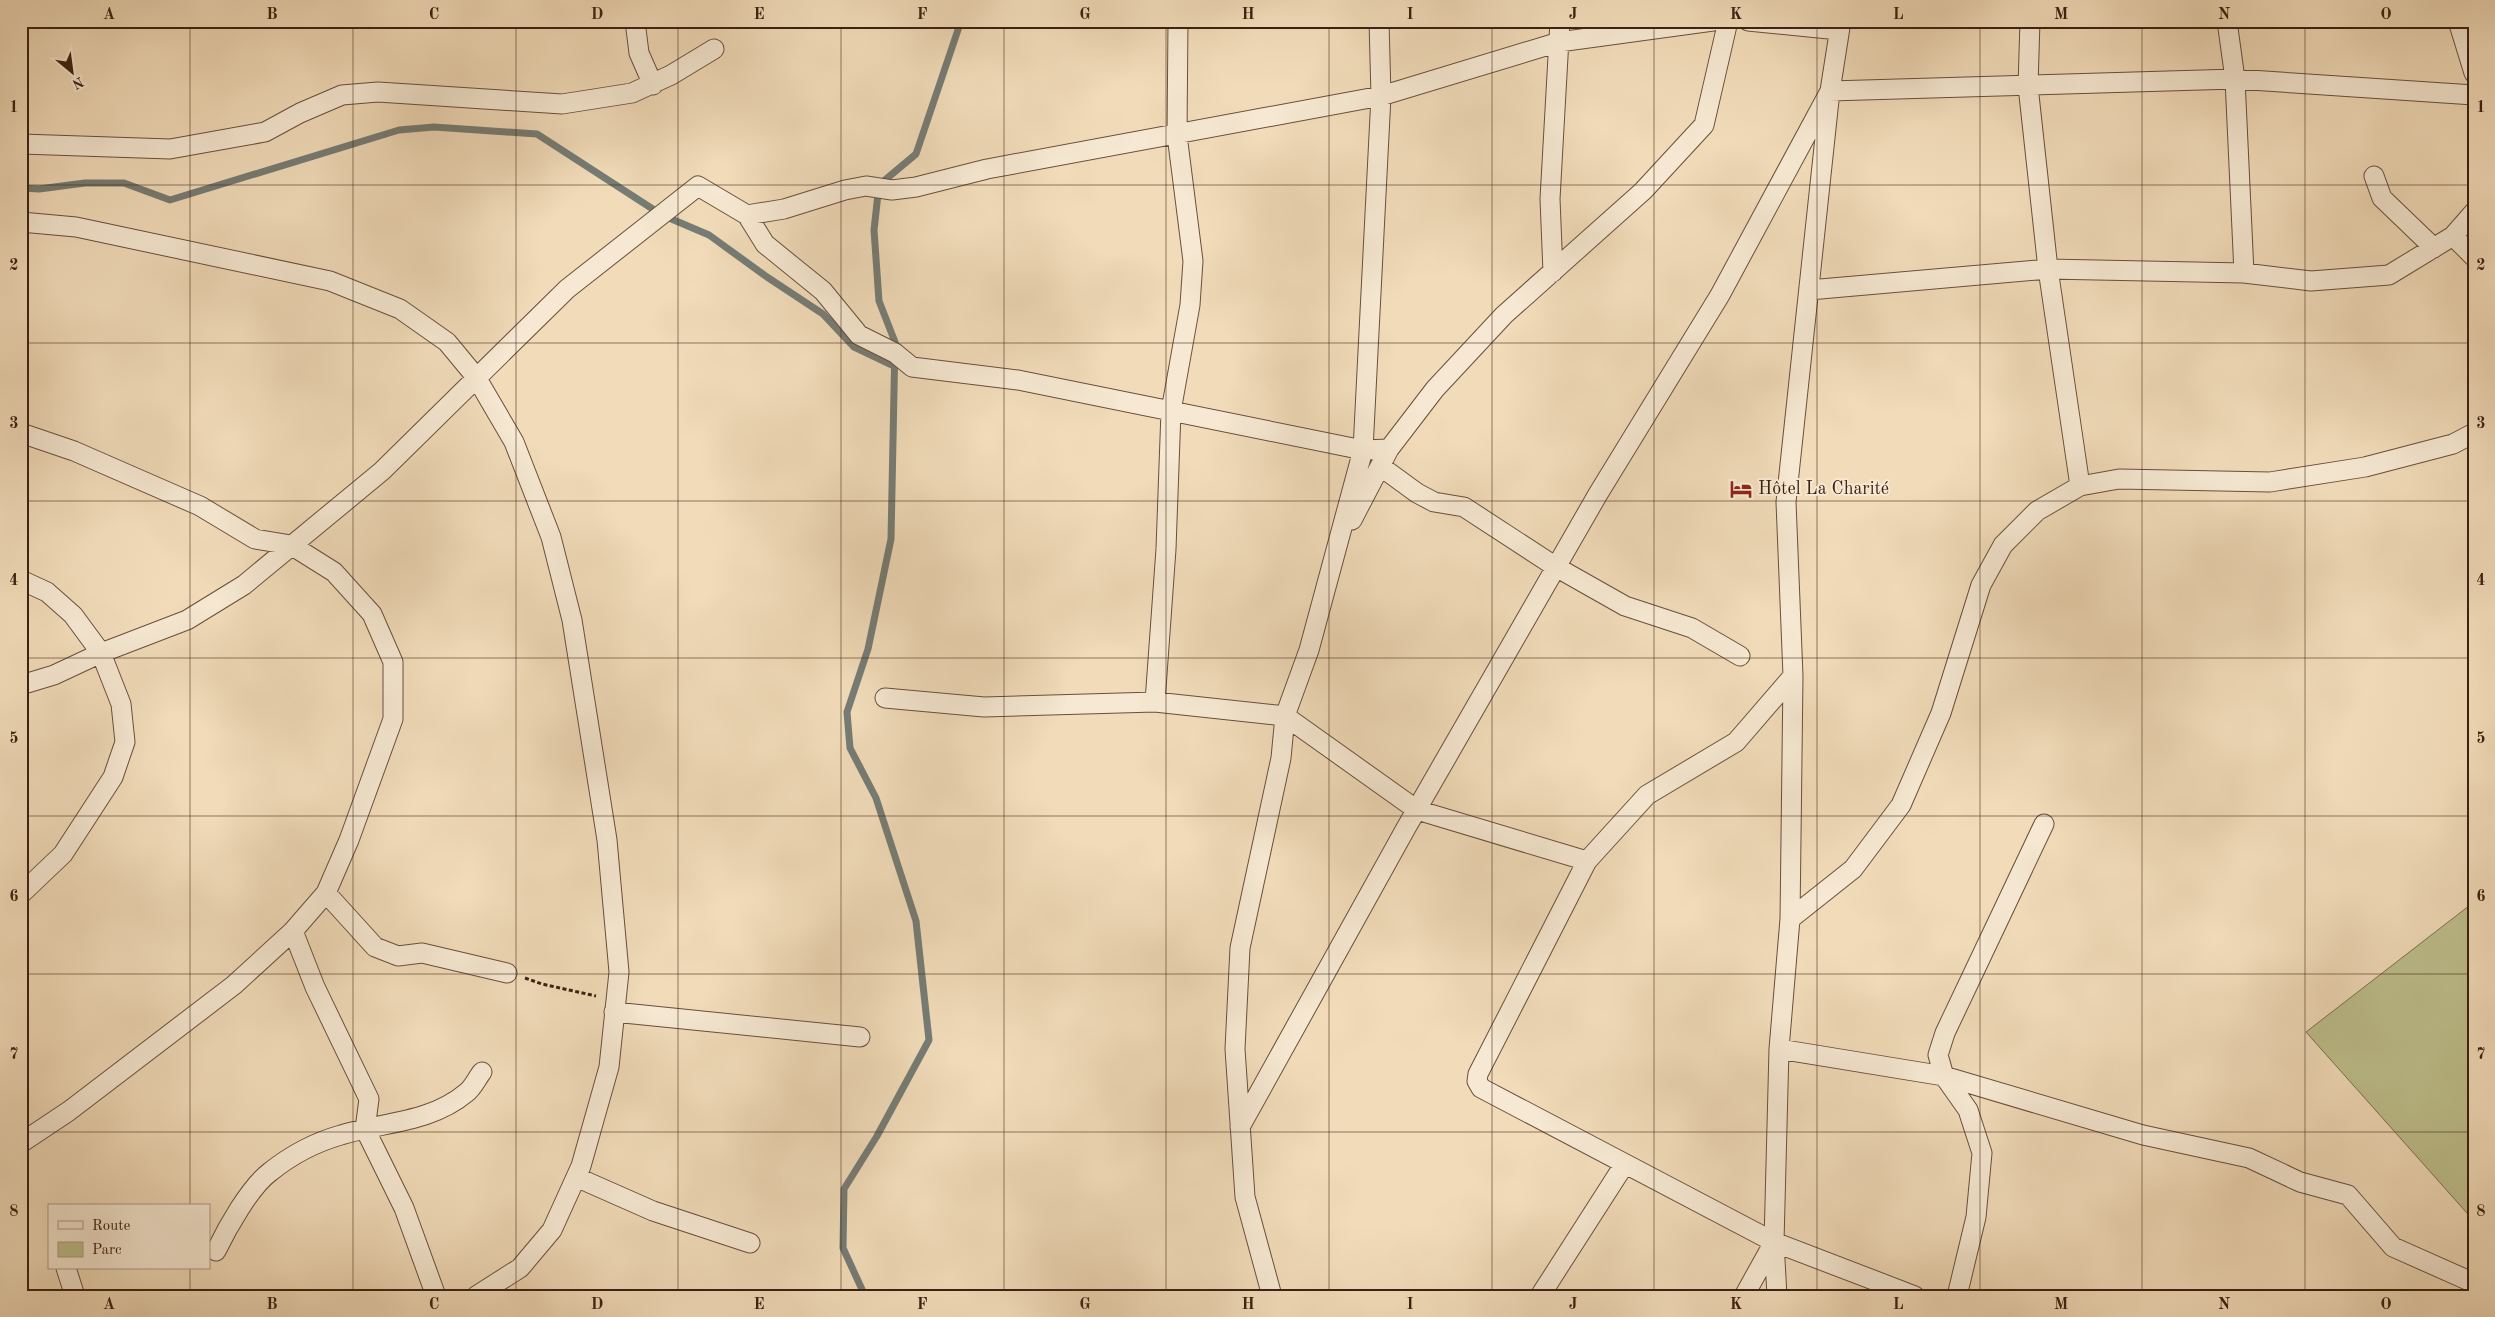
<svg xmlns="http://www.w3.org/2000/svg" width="2495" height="1317" viewBox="0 0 2495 1317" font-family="'Old Standard TT',serif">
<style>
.green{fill:#bdbf8c;stroke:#7c704e}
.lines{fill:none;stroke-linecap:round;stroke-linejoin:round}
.stream{stroke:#767c75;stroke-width:7}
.street-casing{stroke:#694f3b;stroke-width:21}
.path{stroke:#3c2011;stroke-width:3;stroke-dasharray:4 2.5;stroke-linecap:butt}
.street{stroke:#f6e8d2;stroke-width:19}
.grid{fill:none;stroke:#3c2011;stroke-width:1;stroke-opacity:0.55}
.labels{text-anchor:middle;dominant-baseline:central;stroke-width:4;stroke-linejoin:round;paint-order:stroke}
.poi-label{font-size:18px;fill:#3c2011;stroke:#f6e8d2;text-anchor:start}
.neatline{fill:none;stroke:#3c2011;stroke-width:2}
.grid-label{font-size:16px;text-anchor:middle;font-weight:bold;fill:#3c2011}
</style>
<rect width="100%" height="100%" fill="#f1dbb9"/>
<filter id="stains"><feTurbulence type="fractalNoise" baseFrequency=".004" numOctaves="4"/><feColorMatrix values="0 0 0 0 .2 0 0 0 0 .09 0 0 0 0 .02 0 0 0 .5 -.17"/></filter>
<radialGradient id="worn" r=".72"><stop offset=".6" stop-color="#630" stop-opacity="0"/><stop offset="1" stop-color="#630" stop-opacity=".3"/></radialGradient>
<path class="green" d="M 2474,902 L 2474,1221 L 2306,1032 Z"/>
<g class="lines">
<path class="stream" d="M 21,188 L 39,189 L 85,183 L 124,183 L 170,200 L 399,130 L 434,127 L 537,134 L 662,215 L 709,235 L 767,277 L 823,314 L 854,347 L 894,366
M 865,1296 L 843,1248 L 844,1189 L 877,1136 L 929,1040 L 916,921 L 876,798 L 850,748 L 847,712 L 868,649 L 891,539 L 895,342 L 879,301 L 874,230 L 879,185 L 916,154 L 961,21"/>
<g class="street-casing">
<path id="street" d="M 635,21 L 639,53 L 653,85
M 1748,21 L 1839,30
M 2030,21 L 2028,86 L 2048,269 L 2080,486
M 2227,21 L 2235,79 L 2244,273
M 2458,21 L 2474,73
M 21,144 L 170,149 L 265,132 L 300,113 L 342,95 L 378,92 L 562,104 L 632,93 L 671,75 L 714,49
M 2374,176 L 2382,198 L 2434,248
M 747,215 L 765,244 L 823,291 L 859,335 L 895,353 L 912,367 L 1018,380 L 1363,450 L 1389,449
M 21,222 L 76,227 L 330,281 L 400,309 L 447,342 L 476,377 L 514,442 L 551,537 L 572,620 L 607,840 L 619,972 L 609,1067 L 581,1166 L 552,1230 L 520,1268 L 476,1296
M 2453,236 L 2474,257
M 1553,272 L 1550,199 L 1560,21
M 1809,290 L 2048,269 L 2244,273 L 2311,281 L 2389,275 L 2453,236 L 2474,212
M 21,433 L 74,451 L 200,506 L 255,539 L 291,545 L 334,572 L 372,614 L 393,662 L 393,719 L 349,840 L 326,893 L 293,931 L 234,985 L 69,1111 L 21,1143
M 1380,466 L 1417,493 L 1434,502 L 1464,507 L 1556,567 L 1625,606 L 1692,628 L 1740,656
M 1352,520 L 1389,449 L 1435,389 L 1504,315 L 1643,191 L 1704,125 L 1728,21
M 21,580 L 47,592 L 73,615 L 101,653 L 121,704 L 125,742 L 113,777 L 63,854 L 21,894
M 1793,676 L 1736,742 L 1647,795 L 1587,861 L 1478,1074 L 1477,1081 L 1481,1088 L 1774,1242 L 1915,1296
M 21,685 L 54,675 L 101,653 L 187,620 L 244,585 L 382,471 L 567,289 L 698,186 L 747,215 L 784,209 L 845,190 L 866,186 L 892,190 L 916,187 L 987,169 L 1381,96 L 1559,42 L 1713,21
M 885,698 L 984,707 L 1155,702 L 1285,716 L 1417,810 L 1587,861
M 1155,702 L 1166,549 L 1171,411 L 1190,305 L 1193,261 L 1177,135 L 1178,21
M 326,893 L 375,947 L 398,956 L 422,953 L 507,973
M 1790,919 L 1853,869 L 1901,805 L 1941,713 L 1981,585 L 2003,545 L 2037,511 L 2080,486 L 2119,479 L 2270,482 L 2365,467 L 2453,444 L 2474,433
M 293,931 L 315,987 L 369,1099 L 365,1129 L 404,1208 L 436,1296
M 614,1012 L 860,1037
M 1779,1049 L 1944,1076 L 2143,1135 L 2249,1158 L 2300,1182 L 2348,1195 L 2393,1247 L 2474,1283
M 1240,1127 L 1406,828 L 1598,494 L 1720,295 L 1830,91 L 2235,79 L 2474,95
M 576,1177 L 653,1211 L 750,1243
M 216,1251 C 227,1228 250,1187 270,1172 C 290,1156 316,1142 341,1135 C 383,1122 430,1123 466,1093 C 473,1088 477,1078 482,1072
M 66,1268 L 75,1296
M 1272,1296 L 1245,1197 L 1235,1049 L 1240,948 L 1281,758 L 1285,716 L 1309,650 L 1363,450 L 1381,96 L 1379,21
M 1540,1296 L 1624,1165
M 1744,1296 L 1774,1242
M 1777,1296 L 1774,1242 L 1779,1049 L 1790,919 L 1793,676 L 1786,502 L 1830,91 L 1841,21
M 1957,1296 L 1976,1217 L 1982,1153 L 1968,1110 L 1944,1076 L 1938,1055 L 1945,1033 L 2044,824"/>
</g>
<path class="path" d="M 525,978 L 542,984 L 596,996"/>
<use href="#street" class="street"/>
</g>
<path class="grid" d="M 190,21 L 190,1206M 353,21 L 353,1296M 516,21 L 516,1296M 678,21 L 678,1296M 841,21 L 841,1296M 1004,21 L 1004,1296M 1166,21 L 1166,1296M 1329,21 L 1329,1296M 1492,21 L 1492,1296M 1654,21 L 1654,1296M 1817,21 L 1817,1296M 1980,21 L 1980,1296M 2142,21 L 2142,1296M 2305,21 L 2305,1296M 21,185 L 2474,185M 21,343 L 2474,343M 21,501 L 2474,501M 21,658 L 2474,658M 21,816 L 2474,816M 21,974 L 2474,974M 21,1132 L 2474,1132M 190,1268 L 190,1296"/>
<defs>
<g id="hotel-bare" transform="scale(1.725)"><path d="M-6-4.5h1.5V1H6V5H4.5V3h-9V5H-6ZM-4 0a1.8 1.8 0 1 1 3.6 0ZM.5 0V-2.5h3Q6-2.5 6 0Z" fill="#8f2418" stroke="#f6e8d2" stroke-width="2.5" paint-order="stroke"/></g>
</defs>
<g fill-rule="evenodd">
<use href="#hotel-bare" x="1741" y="489"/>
</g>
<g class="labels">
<g class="poi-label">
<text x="1758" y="489">Hôtel La Charité</text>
</g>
</g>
<rect width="2495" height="1317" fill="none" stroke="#f1dbb9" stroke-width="55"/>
<rect x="48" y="1204" width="162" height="65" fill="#f6e8d2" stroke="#ac9885"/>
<rect x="58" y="1221" width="25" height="8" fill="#f6e8d2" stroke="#ac9885"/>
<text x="92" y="1230" font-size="15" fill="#3c2011">Route</text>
<rect x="58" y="1242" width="25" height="15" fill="#bdbf8c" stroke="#ac9885"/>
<text x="92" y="1254" font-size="15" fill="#3c2011">Parc</text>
<g transform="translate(72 72) rotate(151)" stroke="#f6e8d2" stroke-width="4" paint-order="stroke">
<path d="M0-4L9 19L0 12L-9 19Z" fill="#3c2011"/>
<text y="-8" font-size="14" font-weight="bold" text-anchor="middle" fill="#3c2011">N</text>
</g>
<rect x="28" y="28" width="2440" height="1262" class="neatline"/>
<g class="grid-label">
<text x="109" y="19">A</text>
<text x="272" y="19">B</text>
<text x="434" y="19">C</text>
<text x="597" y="19">D</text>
<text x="759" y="19">E</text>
<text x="922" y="19">F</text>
<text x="1085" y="19">G</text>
<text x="1248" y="19">H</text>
<text x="1410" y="19">I</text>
<text x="1573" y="19">J</text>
<text x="1736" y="19">K</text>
<text x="1898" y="19">L</text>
<text x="2061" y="19">M</text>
<text x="2224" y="19">N</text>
<text x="2386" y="19">O</text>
<text x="14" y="112">1</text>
<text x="2481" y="112">1</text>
<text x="14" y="270">2</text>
<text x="2481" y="270">2</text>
<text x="14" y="428">3</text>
<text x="2481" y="428">3</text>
<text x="14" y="585">4</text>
<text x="2481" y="585">4</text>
<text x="14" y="743">5</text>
<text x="2481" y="743">5</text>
<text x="14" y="901">6</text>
<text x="2481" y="901">6</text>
<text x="14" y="1059">7</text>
<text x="2481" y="1059">7</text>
<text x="14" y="1216">8</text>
<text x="2481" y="1216">8</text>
<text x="109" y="1309">A</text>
<text x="272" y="1309">B</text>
<text x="434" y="1309">C</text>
<text x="597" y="1309">D</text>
<text x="759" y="1309">E</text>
<text x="922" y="1309">F</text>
<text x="1085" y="1309">G</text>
<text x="1248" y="1309">H</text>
<text x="1410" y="1309">I</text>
<text x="1573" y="1309">J</text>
<text x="1736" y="1309">K</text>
<text x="1898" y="1309">L</text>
<text x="2061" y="1309">M</text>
<text x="2224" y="1309">N</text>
<text x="2386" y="1309">O</text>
</g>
<rect width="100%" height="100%" filter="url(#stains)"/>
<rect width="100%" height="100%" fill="url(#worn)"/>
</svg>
